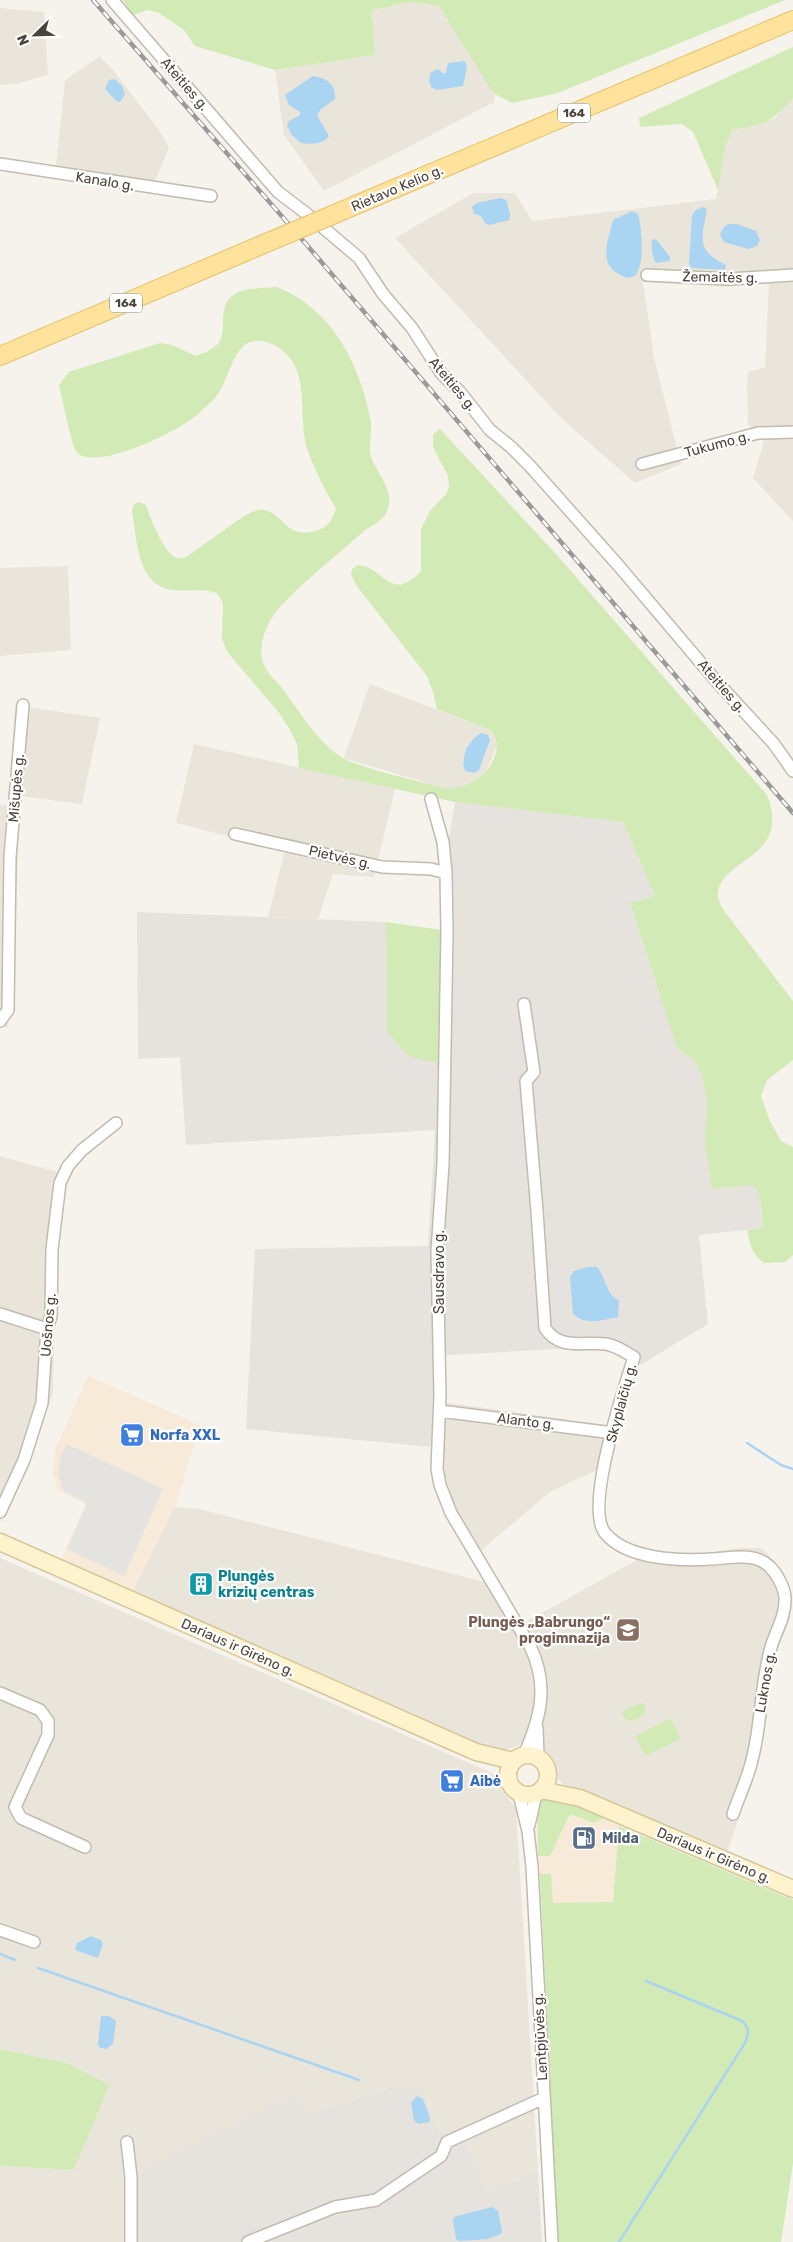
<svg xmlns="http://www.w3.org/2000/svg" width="793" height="2242" font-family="Rubik,sans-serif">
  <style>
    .residential { fill: #eae5da }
    .commercial { fill: #f7ead8 }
    .industrial { fill: #e6e2dd }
    .green { fill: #d2eab5 }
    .parking { fill: #e5e3e0 }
    .water { fill: #a9d4f2 }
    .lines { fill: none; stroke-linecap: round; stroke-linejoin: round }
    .stream { stroke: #a9d4f2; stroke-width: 2.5 }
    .street-casing { stroke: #c2bbae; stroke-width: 14 }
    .secondary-casing { stroke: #d6c79b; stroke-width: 19 }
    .primary-casing { stroke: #e6c16a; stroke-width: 20 }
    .street { stroke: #fff; stroke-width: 11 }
    .secondary { stroke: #fff3cd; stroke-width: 16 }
    .primary { stroke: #ffe39c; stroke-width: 18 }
    .rail-casing { stroke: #9a9a9a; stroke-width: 4.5 }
    .rail { stroke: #fff; stroke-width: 2.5; stroke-dasharray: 8; stroke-linecap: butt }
    .primary-bridge-casing { stroke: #e6c16a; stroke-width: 20; stroke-linecap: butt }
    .primary-bridge { stroke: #ffe39c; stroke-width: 18 }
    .labels { text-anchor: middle; stroke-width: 4.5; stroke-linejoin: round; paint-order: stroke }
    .shield { fill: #fff; stroke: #817c74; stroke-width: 1 }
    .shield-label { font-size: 12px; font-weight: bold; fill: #4b4439 }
    .street-label { font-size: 14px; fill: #4b4439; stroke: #fff }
    .shop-label { font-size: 14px; font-weight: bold; fill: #366cbe; stroke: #fff; text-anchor: start }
    .culture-label { font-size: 14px; font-weight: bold; fill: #0d838f; stroke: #fff; text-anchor: start }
    .education-label { font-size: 14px; font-weight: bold; fill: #785e54; stroke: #fff; text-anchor: end }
    .service-label { font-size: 14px; font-weight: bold; fill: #4e5e75; stroke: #fff; text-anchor: start }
  </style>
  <rect width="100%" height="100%" fill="#f6f3ec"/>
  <path class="residential" d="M410 2 439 6 495 94 494 102 324 191 284 135 275 70 375 55 372 10Z
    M0 8 44 12 48 75 16 84 0 85Z
    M100 56 113 70 159 130 169 147 154 184 56 165 65 80Z
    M793 98V521L753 478 764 441 748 425 747 384 748 372 765 367 769 284 726 287 643 282 654 358 681 464 635 483 560 417 395 238 473 193H515L532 221 716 199 725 147 732 129 756 126 775 118Z
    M68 566 71 650 0 656V568Z
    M370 684 492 731 497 745 487 770 472 784 462 788 447 789 344 758Z
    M15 705 100 718 82 804 20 796 14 977 8 1027H0V805H9Z
    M194 744 395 789 374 877 333 874 318 919 268 917 285 851 176 823Z
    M0 1156 68 1175 56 1245 53 1394 0 1523Z
    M435 1401 620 1427 610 1464 550 1492 479 1552 433 1476 431 1447Z
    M175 1507 199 1509 485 1582 513 1629 653 1551 688 1556 738 1548H760L767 1553 780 1569 789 1590 790 1618 776 1653 761 1750 727 1853 563 1784 556 1777 543 1753 533 1748 518 1746 505 1750 469 1741 131 1595Z
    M0 1558 494 1774 502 1791 516 1808 538 2171 488 2192 460 2130 440 2134 389 2087 305 2114 295 2096 135 2242H0V2166L74 2170 67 2063 0 2049Z"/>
  <path class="commercial" d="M88 1376 200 1425 175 1507 131 1595 60 1562 86 1504 57 1490 53 1474 55 1451Z
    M570 1814 594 1823 604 1818 619 1826 613 1902 552 1903 551 1875 540 1874 538 1856H550Z"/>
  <path class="industrial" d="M455 802 623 822 655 896 630 904 677 1048 694 1060 702 1075 707 1099 705 1144 712 1189 752 1185 756 1189 760 1197 763 1228 699 1235 708 1324 640 1365 609 1349 593 1347 433 1356 435 1397 431 1447 246 1429 255 1249 428 1246 435 1130 186 1145 180 1057 138 1059 137 912 386 922 387 1031 438 1062 442 879Z
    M390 2087 422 2092 440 2134 460 2130 488 2192 538 2171 542 2242H135L134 2175 295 2095 305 2114Z"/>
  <path class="green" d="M123 0H785L558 93 512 103 495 94 490 88 439 6 410 2 372 10 375 55 275 70 195 46 184 30 159 13 148 10 133 15Z
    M793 47V98C770 124 766 124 732 130L725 147 718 190 693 132 682 124 640 127 639 118Z
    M277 287C333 309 361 366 371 423 372 434 368 446 371 457 378 476 398 493 385 515 381 522 370 526 364 531 336 556 305 580 280 607 268 620 257 644 263 662 265 671 275 680 281 687 298 709 322 750 349 761 380 773 415 780 447 789 471 787 494 773 497 746 497 742 494 736 492 731L437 709 433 692 427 676 356 585 351 574 352 569 358 565C385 567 388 603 421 572V529L430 511 446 494 449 487 448 476 433 447V434L440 429 555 553 767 795C793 861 715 858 718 897 719 901 721 905 722 908L793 1001V1060L767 1080 761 1096 770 1121 781 1141 793 1147V1255L785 1262 764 1263C752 1255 750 1244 747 1230L763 1228C762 1214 763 1194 752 1185L712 1189 705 1144 707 1099 702 1075 694 1060 677 1048 630 903 655 896 623 822 455 802 299 768 297 744 290 730 280 714 228 653 222 639 223 603 217 593C199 587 185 593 167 589 136 580 137 537 132 511L133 506 138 502 145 504C151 517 163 555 178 558 182 559 186 557 189 555L244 516C250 513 257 509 263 510 286 514 284 539 315 531 328 528 332 520 336 509 325 490 314 469 307 448 297 413 313 365 274 345 266 341 256 339 248 343 231 351 228 386 213 400 204 409 192 420 181 426 164 437 91 472 76 451 71 443 62 397 59 385L69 372 160 343 172 345 196 356C204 353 211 350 217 345 232 330 210 299 245 290 255 288 267 288 277 287Z
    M386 922 441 930 438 1063 408 1056 387 1031Z
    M641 1703 645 1705V1714L637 1719 626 1721 622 1713 624 1711Z
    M671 1718 681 1739 645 1756 635 1736Z
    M547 1795 560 1796 604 1818 594 1823 570 1814 550 1856H538L537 1804 539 1800Z
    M619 1826 793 1900V2163L781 2242H558L540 1874H551L553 1903 613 1902Z
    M0 2049 67 2063 109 2085 74 2170 0 2166Z"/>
  <path class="parking" d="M67 1444 163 1489 124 1576 67 1549 87 1503 63 1491 58 1474 60 1456Z"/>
  <path class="water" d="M465 61 467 67 463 86 437 90 431 87 429 81 431 72 438 69 444 74 446 72 448 63Z
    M313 76C327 78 336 84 335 99L320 110 317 115 329 136C323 145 311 144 301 143L291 134 287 125 289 121 300 115V112L289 105 285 95Z
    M115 79 122 86 125 94 120 102 116 101 105 89 109 80Z
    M501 198 506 200 510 214 509 220 490 225 485 223 481 216 474 214 472 207 477 203Z
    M703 207 707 209C702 238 695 250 726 265L725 270 691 268 689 264 692 215 696 210Z
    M632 211 638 214C642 228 645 265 635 276L628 278C595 268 608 242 613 220Z
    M728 224H737L756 231 760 240 757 246 748 249 724 242 720 235 723 228Z
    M656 239 670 257V261L656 263C652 257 651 246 652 240Z
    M481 733 488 735 490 740 479 770 474 773 465 771C460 757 468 741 481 733Z
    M588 1267H597C606 1277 606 1296 619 1300L618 1317C602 1320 587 1326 573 1314L570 1277 574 1271Z
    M91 1936 101 1940 103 1944 98 1958 75 1950 77 1943Z
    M101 2016H109L116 2021 113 2044 106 2049 100 2048 98 2044Z
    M417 2096 423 2099 430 2118 429 2122 418 2124 414 2120 411 2103Z
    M492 2207 498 2211 502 2231 501 2234 488 2239 459 2241 456 2239 453 2221 454 2217Z"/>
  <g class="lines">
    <path class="stream" d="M747 1443 781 1465 793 1469
      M0 1954 15 1960
      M38 1968 359 2080
      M619 2242 745 2043C749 2033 750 2029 742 2021L646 1981"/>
    <defs>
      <path id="street" d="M112 0 278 192 307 214 359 258 383 294 412 328 441 373 460 392 490 430 511 447 530 466 618 565 717 682 774 744 793 771
        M0 164 211 196
        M647 275 730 279 793 275
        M642 464 758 433 793 432
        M431 799 443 842 446 873 447 932 443 1164 437 1251 440 1395 437 1469 440 1485 451 1513 530 1646C549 1685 541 1717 524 1755
        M235 834 382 867 431 869 446 873
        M524 1004 534 1072 526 1081 537 1211 545 1328C560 1351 583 1341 606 1344 617 1346 625 1352 634 1357 624 1389 584 1507 605 1533 627 1560 681 1561 712 1559 730 1558 756 1552 770 1567 777 1574 784 1587 785 1597 786 1615 777 1629 772 1644 760 1682 762 1723 752 1760 748 1778 739 1796 733 1814
        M0 1021 8 1010 10 857 23 705
        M0 1314 47 1329
        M440 1411 613 1433
        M0 1512 24 1460 42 1403 47 1329 51 1316 52 1249 60 1183 68 1166 82 1150 116 1123
        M0 1693 40 1710 48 1721V1735L15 1807 21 1818 85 1847
        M537 1727 538 1757
        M519 1794 528 1831 532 1867 552 2242
        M529 1825 536 1794
        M0 1930 34 1942
        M127 2142 131 2177V2242
        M248 2242 335 2207 376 2200 441 2156 447 2142 544 2098"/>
      <path id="secondary" d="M0 1542 476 1752 513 1761
        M508 1775a20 20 0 1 1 40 0a20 20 0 1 1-40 0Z
        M541 1790 580 1798 793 1889"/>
      <path id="primary" d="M356 205 793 20
        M0 356 252 249"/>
    </defs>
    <use href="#street" class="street-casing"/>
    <use href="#secondary" class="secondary-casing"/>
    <use href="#primary" class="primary-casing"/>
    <use href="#street" class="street"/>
    <use href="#secondary" class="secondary"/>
    <use href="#primary" class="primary"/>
    <defs>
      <path id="rail" d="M93 0 300 237 793 813"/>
    </defs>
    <use href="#rail" class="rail-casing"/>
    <use href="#rail" class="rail"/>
    <defs>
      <path id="primary-bridge" d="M252 249 356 205"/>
    </defs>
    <use href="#primary-bridge" class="primary-bridge-casing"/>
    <use href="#primary-bridge" class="primary-bridge"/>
  </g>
  <defs>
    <symbol id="supermarket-square" viewBox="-11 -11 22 22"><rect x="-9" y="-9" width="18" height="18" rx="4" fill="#3f7fe0" stroke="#fff"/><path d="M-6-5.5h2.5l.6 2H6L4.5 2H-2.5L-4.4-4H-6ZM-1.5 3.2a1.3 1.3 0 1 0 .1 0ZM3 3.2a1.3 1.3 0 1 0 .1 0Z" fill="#fff"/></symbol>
    <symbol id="building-square" viewBox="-11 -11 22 22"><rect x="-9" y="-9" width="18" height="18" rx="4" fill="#0f9aa8" stroke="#fff"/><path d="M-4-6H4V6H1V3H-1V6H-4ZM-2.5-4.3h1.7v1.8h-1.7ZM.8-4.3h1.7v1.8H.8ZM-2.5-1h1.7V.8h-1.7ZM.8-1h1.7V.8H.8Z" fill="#fff"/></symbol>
    <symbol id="school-square" viewBox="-11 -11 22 22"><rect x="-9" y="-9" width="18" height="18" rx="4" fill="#8d6e63" stroke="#fff"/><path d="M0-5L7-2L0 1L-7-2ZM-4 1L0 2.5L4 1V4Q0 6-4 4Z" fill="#fff"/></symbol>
    <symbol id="fuel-square" viewBox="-11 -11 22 22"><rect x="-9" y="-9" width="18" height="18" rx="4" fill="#5c6f8a" stroke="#fff"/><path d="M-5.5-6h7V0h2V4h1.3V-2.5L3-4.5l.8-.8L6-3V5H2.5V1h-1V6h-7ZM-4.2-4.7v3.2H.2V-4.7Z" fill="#fff"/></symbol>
  </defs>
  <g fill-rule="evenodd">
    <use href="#supermarket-square" x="118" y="1421" width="28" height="28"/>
    <use href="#building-square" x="187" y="1570" width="28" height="28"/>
    <use href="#school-square" x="614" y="1616" width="28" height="28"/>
    <use href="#supermarket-square" x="438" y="1767" width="28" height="28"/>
    <use href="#fuel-square" x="570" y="1824" width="28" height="28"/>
  </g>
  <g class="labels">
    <g class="shield">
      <rect x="558" y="103.5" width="32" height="19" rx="4"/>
      <rect x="110" y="293.5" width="32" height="19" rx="4"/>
    </g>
    <g class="shield-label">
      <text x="574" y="117">164</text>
      <text x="126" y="307">164</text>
    </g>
    <g class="street-label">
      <text transform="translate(185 84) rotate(49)" y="5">Ateities g.</text>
      <text transform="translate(105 181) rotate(9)" y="5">Kanalo g.</text>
      <text transform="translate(397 188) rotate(-23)" y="5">Rietavo Kelio g.</text>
      <text transform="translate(720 277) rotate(1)" y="5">Žemaitės g.</text>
      <text transform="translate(453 384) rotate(50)" y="5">Ateities g.</text>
      <text transform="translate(717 444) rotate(-15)" y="5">Tukumo g.</text>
      <text transform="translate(722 686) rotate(49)" y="5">Ateities g.</text>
      <text transform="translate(16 788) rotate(-85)" y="5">Mišupės g.</text>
      <text transform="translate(340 857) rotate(13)" y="5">Pietvės g.</text>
      <text transform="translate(439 1272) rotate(-90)" y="5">Sausdravo g.</text>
      <text transform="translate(48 1325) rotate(-85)" y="5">Uošnos g.</text>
      <text transform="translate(621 1403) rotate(-75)" y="5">Skyplaičių g.</text>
      <text transform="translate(526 1421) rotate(7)" y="5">Alanto g.</text>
      <text transform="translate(238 1647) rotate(24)" y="5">Dariaus ir Girėno g.</text>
      <text transform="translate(765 1682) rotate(-80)" y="5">Luknos g.</text>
      <text transform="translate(714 1855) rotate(23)" y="5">Dariaus ir Girėno g.</text>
      <text transform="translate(540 2037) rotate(-93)" y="5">Lentpjūvės g.</text>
    </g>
    <g class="shop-label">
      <text x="150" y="1440">Norfa XXL</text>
      <text x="470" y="1786">Aibė</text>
    </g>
    <g class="culture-label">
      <text x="218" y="1581">Plungės<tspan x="218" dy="16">krizių centras</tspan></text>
    </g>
    <g class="education-label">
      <text x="610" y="1627">Plungės „Babrungo“<tspan x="610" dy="16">progimnazija</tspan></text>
    </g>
    <g class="service-label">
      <text x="602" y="1843">Milda</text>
    </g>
  </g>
  <g transform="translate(35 35) rotate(247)" stroke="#ffffff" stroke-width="4" paint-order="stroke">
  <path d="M0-4L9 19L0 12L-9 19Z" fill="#4b4439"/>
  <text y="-8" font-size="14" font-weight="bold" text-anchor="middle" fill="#4b4439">N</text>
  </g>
</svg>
